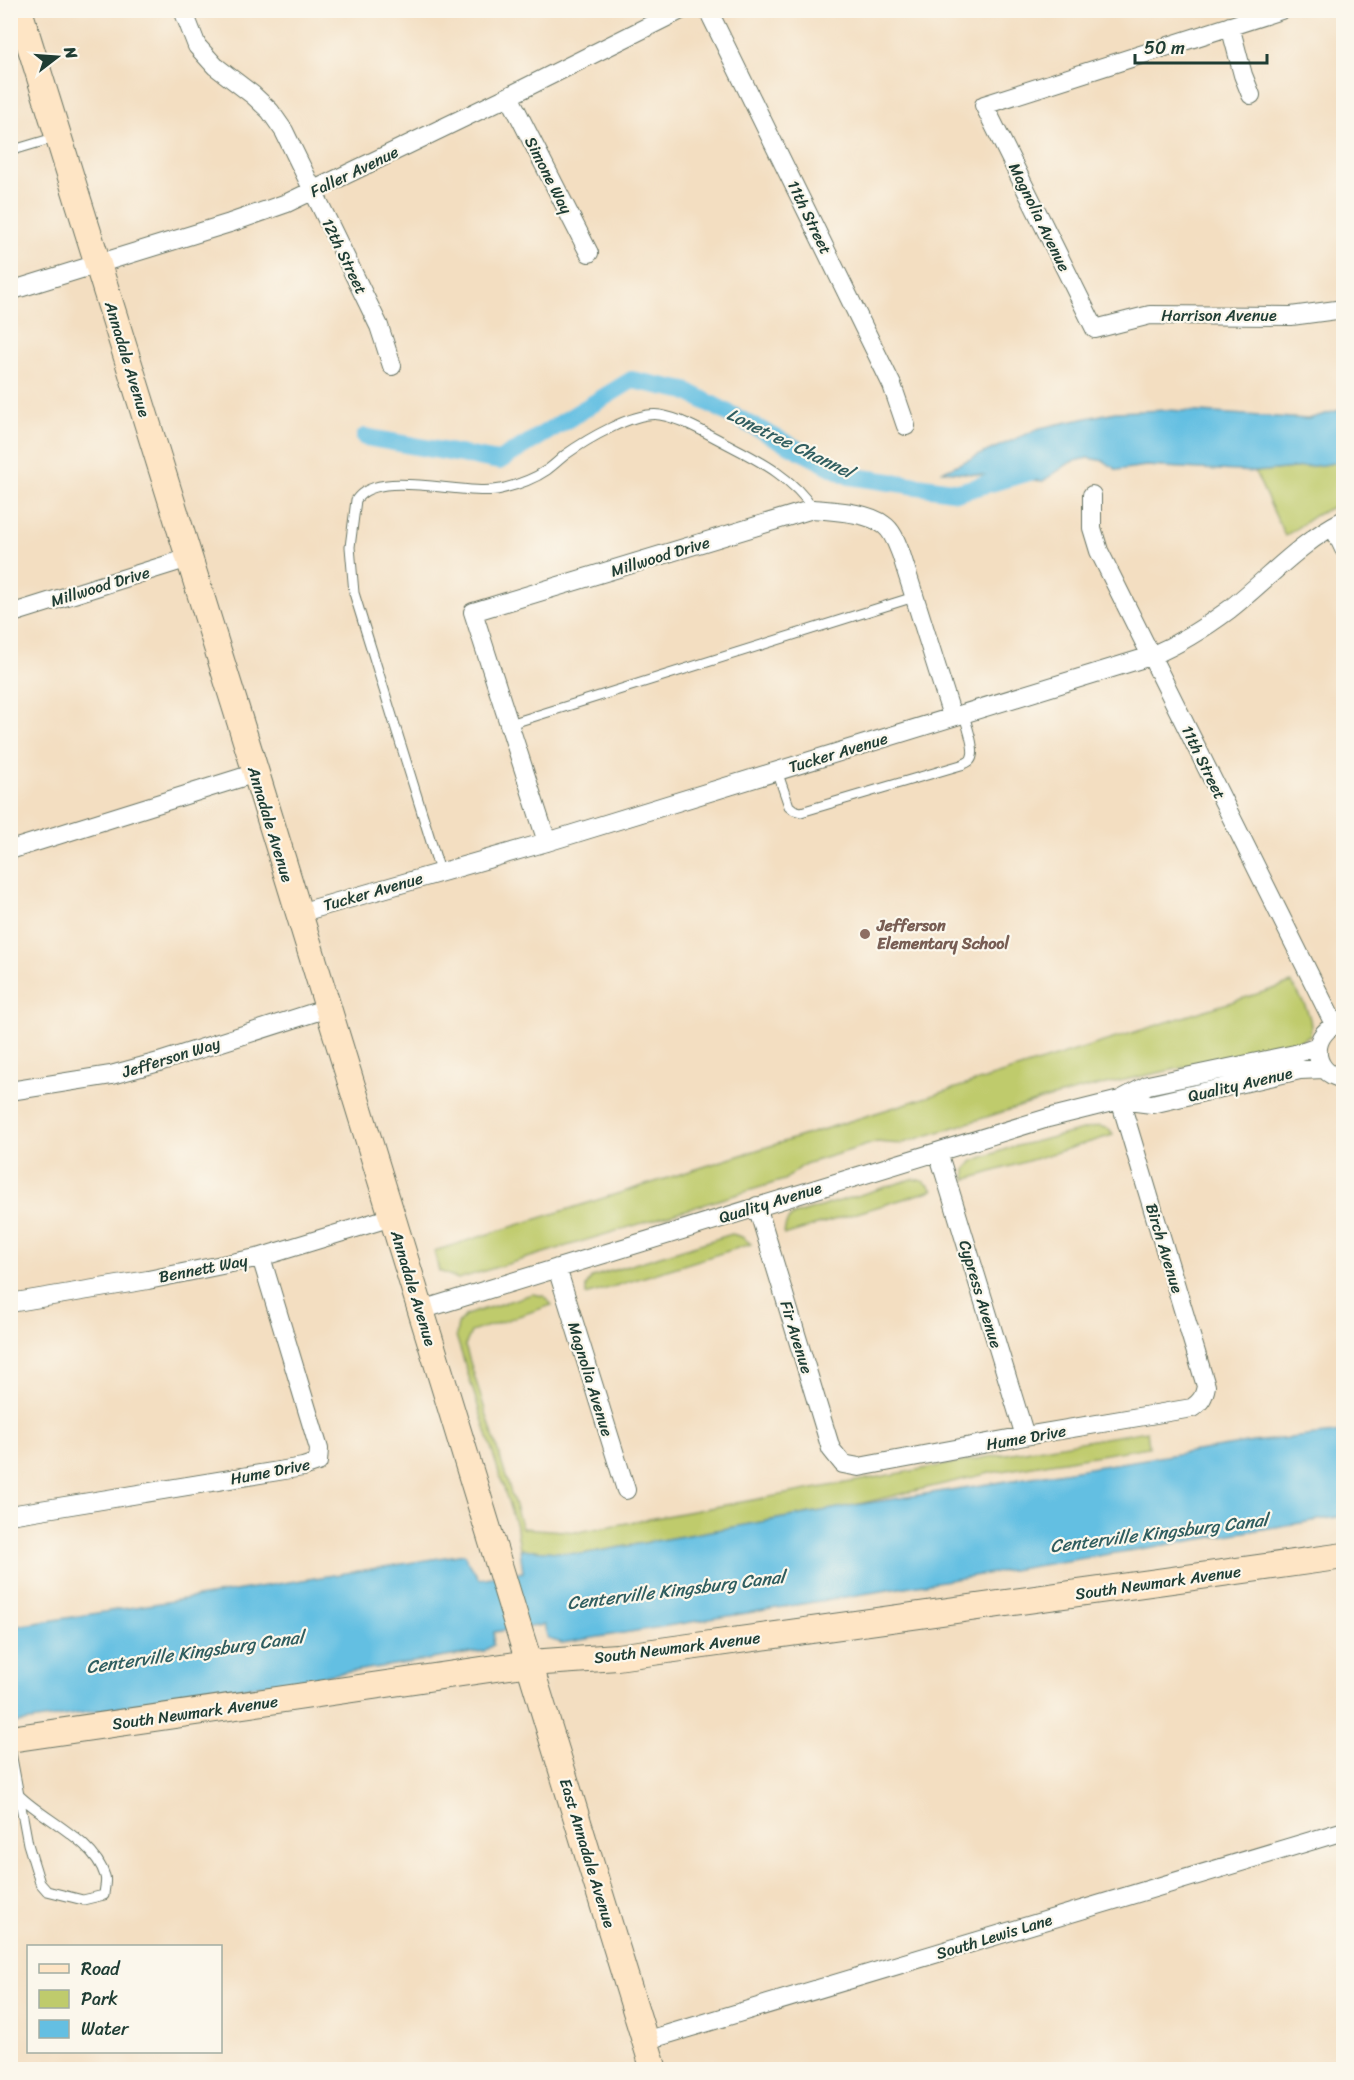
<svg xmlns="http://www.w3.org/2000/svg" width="1354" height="2080" font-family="Sriracha,sans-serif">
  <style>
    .green { fill: #bfcb6c; stroke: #6f8450; stroke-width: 1.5 }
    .water { fill: #64bfe2; stroke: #427e8b; stroke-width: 1.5 }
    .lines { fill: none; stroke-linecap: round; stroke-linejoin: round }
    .canal { stroke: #64bfe2; stroke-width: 18 }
    .lane-casing { stroke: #697565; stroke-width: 11 }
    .street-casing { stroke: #697565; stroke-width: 20 }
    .secondary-casing { stroke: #697565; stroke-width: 28 }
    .lane { stroke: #fff; stroke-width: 9 }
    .street { stroke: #fff; stroke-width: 18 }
    .secondary { stroke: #fee5c5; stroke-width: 26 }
    .education-dot { fill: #8d6e63; stroke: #fbf7ec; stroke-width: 2 }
    .labels { text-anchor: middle; stroke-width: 4.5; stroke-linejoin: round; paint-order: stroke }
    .street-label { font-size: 16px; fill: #1f3d34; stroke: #fbf7ec }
    .education-label { font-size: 16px; font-weight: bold; fill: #785e54; stroke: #fbf7ec; text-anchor: start }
    .water-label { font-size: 18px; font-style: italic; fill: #305e60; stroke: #fbf7ec }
  </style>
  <rect width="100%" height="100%" fill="#fbf7ec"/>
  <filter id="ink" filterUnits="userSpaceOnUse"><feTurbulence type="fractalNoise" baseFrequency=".0167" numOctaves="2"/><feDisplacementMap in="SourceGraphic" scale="12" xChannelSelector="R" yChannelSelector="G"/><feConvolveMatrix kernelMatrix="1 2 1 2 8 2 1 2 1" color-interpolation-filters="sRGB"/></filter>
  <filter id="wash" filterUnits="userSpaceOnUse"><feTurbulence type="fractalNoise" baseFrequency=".008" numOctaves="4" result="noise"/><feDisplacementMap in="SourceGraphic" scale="24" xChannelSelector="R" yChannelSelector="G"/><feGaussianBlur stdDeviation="1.35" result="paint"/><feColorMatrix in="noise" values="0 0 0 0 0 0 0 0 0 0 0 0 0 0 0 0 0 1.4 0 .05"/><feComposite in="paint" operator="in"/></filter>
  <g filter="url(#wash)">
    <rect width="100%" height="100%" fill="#f3dec1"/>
    <path class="green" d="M1343 461V502L1316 515 1285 536 1255 472 1323 465Z
      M1292 983C1301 999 1315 1017 1310 1035L1294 1044 1087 1088 1038 1101 900 1144 877 1142 805 1164 784 1180 458 1279 439 1271 434 1251Z
      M1099 1126 1109 1129 1113 1135 965 1180 966 1169 973 1161 1009 1148Z
      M912 1179C922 1180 927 1182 933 1190L784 1235C785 1226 786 1220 794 1215Z
      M732 1234 742 1237 751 1244 586 1295V1286L592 1277Z
      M532 1294 544 1296 552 1305 471 1332 465 1346 522 1528 578 1532 988 1457 1147 1431 1149 1447 990 1473 850 1506 582 1554 520 1549 517 1530 456 1336 458 1324 466 1315Z"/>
    <path class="water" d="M1343 409V461L1323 465 1255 472 1146 466 1117 470 1104 461 1088 458 1071 462 1043 481 943 471 1040 428 1115 412 1168 410 1308 419Z
      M1343 1432V1516L562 1643 548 1639 544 1625 494 1632 493 1645 484 1651 11 1724V1627L464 1554 479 1579 523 1572 520 1549 583 1554 850 1506 1253 1442Z"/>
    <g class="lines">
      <path class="canal" d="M365 437 499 461 632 380 686 391 849 476 959 492 1033 471"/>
    </g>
  </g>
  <g filter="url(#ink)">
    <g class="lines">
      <defs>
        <path id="lane" d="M10 151 57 137
          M510 724 914 597
          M777 771 789 806 794 810 801 812 961 765C966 763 971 762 972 756 975 748 966 722 963 712
          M440 871 354 593 350 547 356 500C377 467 464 497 501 489 517 485 534 479 547 470 554 465 559 460 565 455 586 440 634 411 660 415 684 419 709 435 731 446 762 462 794 479 813 509
          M10 1747 28 1844 40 1883 47 1891 83 1900 104 1895C104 1889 107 1882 105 1876 95 1841 46 1821 20 1796"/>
        <path id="street" d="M183 10 197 46 215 66 253 95 270 111 284 131 379 326 392 366
          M708 10 892 385 906 426
          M1281 10 984 105 1095 329 1150 315 1291 316 1344 309
          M1230 26 1243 75 1251 95
          M509 96 589 253
          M10 291 230 223 287 203 509 96 681 10
          M1092 495V528L1099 551 1334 1024
          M1333 526 1344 549
          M10 614 189 558
          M547 842 473 612 813 509C833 511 868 512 884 525 893 531 897 544 901 554L952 716
          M10 850 256 773
          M299 913 547 842 1151 656C1179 644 1206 627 1230 609 1268 579 1300 542 1344 520
          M1344 1022C1309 1029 1309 1074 1344 1079
          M10 1091 111 1075 159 1062 328 1008
          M1120 1100 1152 1104 1300 1070 1324 1069
          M938 1152 1025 1436
          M757 1206 831 1449 843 1464 859 1467 1025 1436 1192 1408C1201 1402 1204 1397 1206 1386L1120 1100
          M557 1268 626 1490
          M10 1303 148 1280 261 1257 392 1217
          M421 1310 1048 1118 1120 1100 1148 1085 1295 1054 1318 1046
          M10 1515 303 1467 318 1462 319 1449 261 1257
          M645 2041 1344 1831"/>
        <path id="secondary" d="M19 10 256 773 654 2070
          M10 1739 530 1663 617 1657 1344 1556"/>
      </defs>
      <use href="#lane" class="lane-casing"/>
      <use href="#street" class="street-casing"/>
      <use href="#secondary" class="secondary-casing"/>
      <use href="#lane" class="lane"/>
      <use href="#street" class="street"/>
      <use href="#secondary" class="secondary"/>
    </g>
  </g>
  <circle class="education-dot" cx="865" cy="934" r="6"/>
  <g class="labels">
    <g class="street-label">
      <text transform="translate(354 171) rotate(-26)" y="6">Faller Avenue</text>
      <text transform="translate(549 175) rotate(63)" y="6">Simone Way</text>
      <text transform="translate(810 217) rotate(64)" y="6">11th Street</text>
      <text transform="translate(1040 217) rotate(64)" y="6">Magnolia Avenue</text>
      <text transform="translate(345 256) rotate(64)" y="6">12th Street</text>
      <text x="1219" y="321">Harrison Avenue</text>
      <text transform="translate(128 359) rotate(73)" y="6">Annadale Avenue</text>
      <text transform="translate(660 556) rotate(-17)" y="6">Millwood Drive</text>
      <text transform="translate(100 586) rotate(-17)" y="6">Millwood Drive</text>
      <text transform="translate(838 752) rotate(-17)" y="6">Tucker Avenue</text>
      <text transform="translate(1204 762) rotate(64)" y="6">11th Street</text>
      <text transform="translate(271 824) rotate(73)" y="6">Annadale Avenue</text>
      <text transform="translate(373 891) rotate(-16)" y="6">Tucker Avenue</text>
      <text transform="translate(171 1057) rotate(-17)" y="6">Jefferson Way</text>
      <text transform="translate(1240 1084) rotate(-13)" y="6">Quality Avenue</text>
      <text transform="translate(770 1202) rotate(-17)" y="6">Quality Avenue</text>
      <text transform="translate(1165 1248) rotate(73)" y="6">Birch Avenue</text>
      <text transform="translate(203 1268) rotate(-11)" y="6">Bennett Way</text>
      <text transform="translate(414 1288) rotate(73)" y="6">Annadale Avenue</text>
      <text transform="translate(981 1294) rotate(73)" y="6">Cypress Avenue</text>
      <text transform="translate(797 1337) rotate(73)" y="6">Fir Avenue</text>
      <text transform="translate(591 1379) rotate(73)" y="6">Magnolia Avenue</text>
      <text transform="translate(1026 1437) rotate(-10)" y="6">Hume Drive</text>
      <text transform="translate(270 1471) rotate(-11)" y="6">Hume Drive</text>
      <text transform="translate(1158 1582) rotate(-8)" y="6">South Newmark Avenue</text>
      <text transform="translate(677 1647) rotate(-7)" y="6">South Newmark Avenue</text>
      <text transform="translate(195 1712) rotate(-8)" y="6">South Newmark Avenue</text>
      <text transform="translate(588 1853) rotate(73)" y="6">East Annadale Avenue</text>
      <text transform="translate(994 1936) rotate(-17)" y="6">South Lewis Lane</text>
    </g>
    <g class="education-label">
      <text x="877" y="931">Jefferson<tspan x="877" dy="18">Elementary School</tspan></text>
    </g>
    <g class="water-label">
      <text transform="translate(790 443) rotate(26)" y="6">Lonetree Channel</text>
      <text transform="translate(1159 1533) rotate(-7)" y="6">Centerville Kingsburg Canal</text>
      <text transform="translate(676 1590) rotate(-7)" y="6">Centerville Kingsburg Canal</text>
      <text transform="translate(195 1652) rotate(-8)" y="6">Centerville Kingsburg Canal</text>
    </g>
  </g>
  <rect width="1354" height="2080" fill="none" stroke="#fbf7ec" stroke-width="36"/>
  <rect x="27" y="1945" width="195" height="108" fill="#fbf7ec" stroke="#a3ada2" stroke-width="1.5"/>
  <rect x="39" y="1964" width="30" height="9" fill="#fee5c5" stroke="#a3ada2" stroke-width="1.5"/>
  <text x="81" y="1975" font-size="18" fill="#1f3d34">Road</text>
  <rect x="39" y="1990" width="30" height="18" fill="#bfcb6c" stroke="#a3ada2" stroke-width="1.5"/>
  <text x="81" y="2005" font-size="18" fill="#1f3d34">Park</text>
  <rect x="39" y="2020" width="30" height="18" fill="#64bfe2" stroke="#a3ada2" stroke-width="1.5"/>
  <text x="81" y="2035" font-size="18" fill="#1f3d34">Water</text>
  <g transform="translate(57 57) rotate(73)" stroke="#fbf7ec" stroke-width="4.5" paint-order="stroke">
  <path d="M0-4.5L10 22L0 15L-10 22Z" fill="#1f3d34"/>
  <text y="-9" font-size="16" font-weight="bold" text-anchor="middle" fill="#1f3d34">N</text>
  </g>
  <path d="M1135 54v9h132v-9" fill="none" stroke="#1f3d34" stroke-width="3"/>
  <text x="1144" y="54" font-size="18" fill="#1f3d34" stroke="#fbf7ec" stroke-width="4.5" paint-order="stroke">50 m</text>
</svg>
